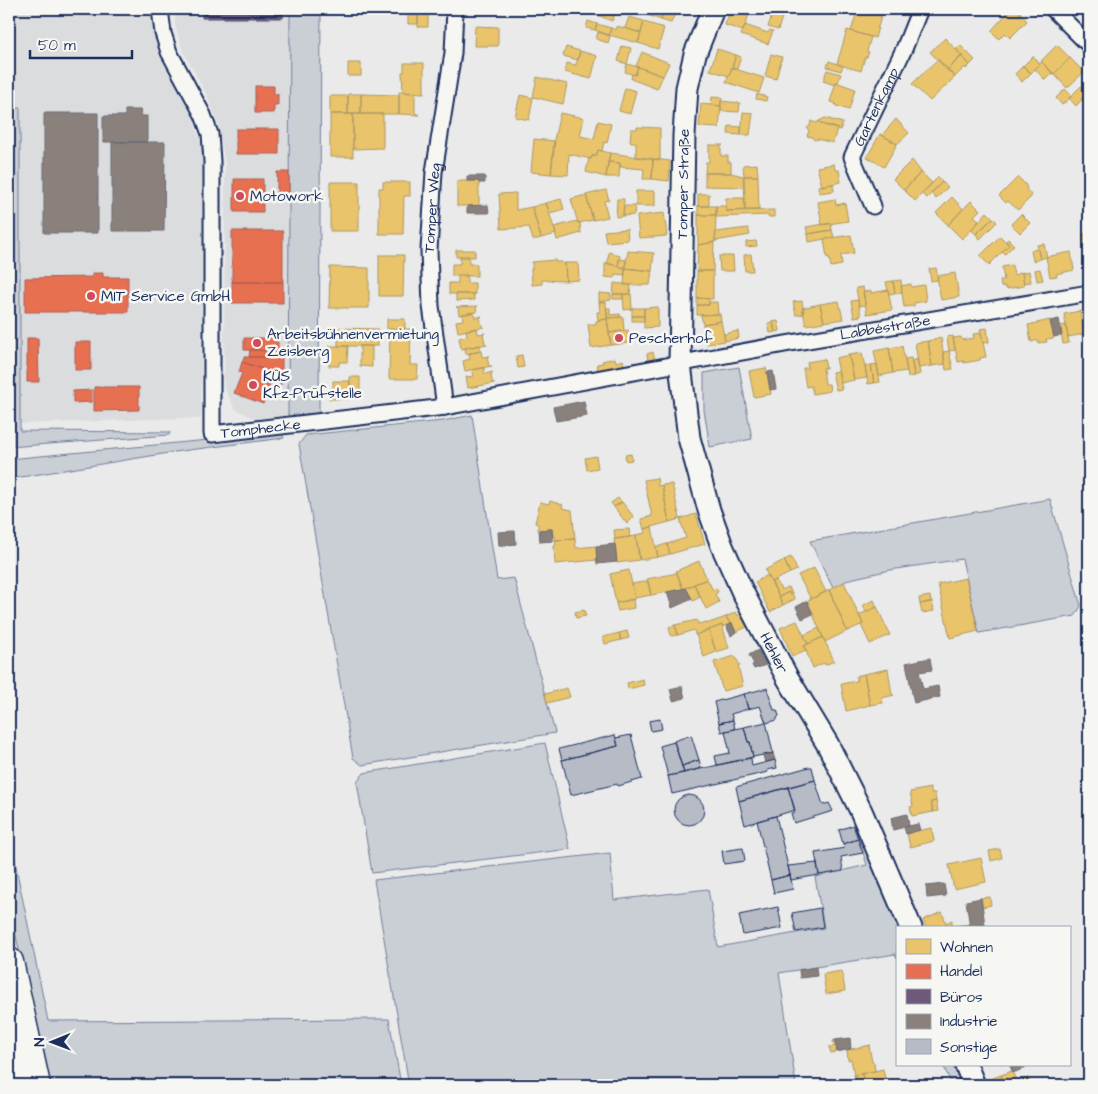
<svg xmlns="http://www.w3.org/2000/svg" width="1098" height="1094" font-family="'Architects Daughter',sans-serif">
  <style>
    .built { fill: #dadcde }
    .green { fill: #caced5; stroke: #727e9a }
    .homes { fill: #e9c46a; stroke: #ab9766 }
    .shops { fill: #e76f51; stroke: #aa5c55 }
    .offices { fill: #6d597a; stroke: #544c72 }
    .industry { fill: #8a817c; stroke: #696873 }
    .building { fill: #b6bbc6; stroke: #1b2f5e }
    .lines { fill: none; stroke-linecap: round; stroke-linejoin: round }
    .street-casing { stroke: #1b2f5e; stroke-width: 19 }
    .secondary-casing { stroke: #1b2f5e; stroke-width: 25 }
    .highway-casing { stroke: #1b2f5e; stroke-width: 31 }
    .street { stroke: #f6f6f2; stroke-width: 15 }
    .secondary { stroke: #f6f6f2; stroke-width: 21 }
    .highway { stroke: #f6f6f2; stroke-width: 28 }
    .poi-dot { fill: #d1495b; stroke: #f6f6f2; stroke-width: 2 }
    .labels { text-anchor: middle; stroke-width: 5; stroke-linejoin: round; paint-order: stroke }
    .street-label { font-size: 15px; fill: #1b2f5e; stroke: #f6f6f2 }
    .poi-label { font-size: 15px; fill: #1b2f5e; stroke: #f6f6f2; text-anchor: start }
  </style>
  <rect width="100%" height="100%" fill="#e9eae9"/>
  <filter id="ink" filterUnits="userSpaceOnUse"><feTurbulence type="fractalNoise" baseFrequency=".02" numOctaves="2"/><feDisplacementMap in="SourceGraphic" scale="10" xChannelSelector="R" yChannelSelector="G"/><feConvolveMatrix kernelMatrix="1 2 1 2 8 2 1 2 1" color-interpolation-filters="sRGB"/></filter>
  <g filter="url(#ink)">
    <path class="built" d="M9 9H152L153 30 161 58 192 115 202 147 201 419 180 418 20 424V109L9 108Z
      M175 9H290L288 416 256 419 235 409 224 387 225 164 218 123 208 97 183 51 175 25Z"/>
    <path class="green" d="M290 9H321L319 413 288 416Z
      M9 108H20V431L170 432 169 435 9 447Z
      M739 367 752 439 710 447 704 410V373Z
      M472 415 497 580 514 578 555 733 362 765 353 758 299 444 306 435 443 421Z
      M281 433 284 438 181 451 9 479V459Z
      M1050 499 1081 606 1075 616 979 633 962 559 890 570 850 579 833 588 810 541Z
      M545 743 570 849 372 873 357 782 364 773Z
      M9 821 17 872 48 1021 389 1019 401 1085H50L9 906Z
      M854 824 858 827 905 928H897V958L895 954 779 973 796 1085H409L374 880 610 853 614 900 708 889 718 947 824 928 815 877 867 865Z
      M943 1065H961L969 1085H952Z"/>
    <path class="homes" d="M408 9H418V24H408Z
      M586 9H611L616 11 612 21 585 10Z
      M647 9 664 10 661 20 645 14Z
      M731 9H741L750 12 743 31 725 25Z
      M774 9 784 11 778 30 768 27Z
      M858 9H883L875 38 851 31Z
      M1011 9H1021L1020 13 1027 21 1010 38 1005 33 999 39 991 31Z
      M664 10 675 13 671 23 661 20Z
      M418 12H428V27H418Z
      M629 17 644 21 641 33 625 28Z
      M588 21 597 24 595 30 586 28Z
      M644 22 664 28 658 49 638 43Z
      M597 24 611 28 609 35 595 30Z
      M745 25 768 33 770 30 773 31 768 44 741 35Z
      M475 26 498 27V46H474Z
      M617 26 641 33 638 43 609 35 611 28 616 30Z
      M847 30 871 37 867 51 869 52 867 57H865L861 71 837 64Z
      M598 32 610 36 608 43 596 39Z
      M945 38 962 56 947 70 930 52Z
      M960 45 975 60 970 65 956 49Z
      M1057 45 1070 58 1054 74 1041 61Z
      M622 46 631 48 627 64 618 61Z
      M566 47 580 51 578 60 563 56Z
      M717 49 736 55 729 76 710 70Z
      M580 51 597 56 591 79 565 72 567 63 576 65Z
      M642 52 669 63 663 76 636 66Z
      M771 54 782 57 776 79 765 76Z
      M736 55 741 57 737 69 732 68Z
      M961 56 970 65 966 69 965 67 955 77 947 70Z
      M1033 56 1040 64 1031 73 1023 66Z
      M1070 58 1084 72 1067 88 1054 74Z
      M938 59 955 77 930 101 912 84Z
      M829 61 843 66 841 71 827 67Z
      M1042 62 1052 73 1045 80 1035 69Z
      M348 63H361V76H348Z
      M404 63H424V93L403 92 402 72H404Z
      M627 64 638 67 635 75 625 72Z
      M1023 66 1031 73 1022 82 1015 74Z
      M638 67 663 76 657 89 631 79 632 74 635 75Z
      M732 68 764 78 759 93 726 82Z
      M827 70 841 74 838 82H836L835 85 823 81Z
      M537 77 567 84 563 104 533 97Z
      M836 82 855 89 849 110 836 106 835 103 830 102Z
      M1081 86 1088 93 1076 106 1069 98Z
      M625 88 636 91 630 114 619 111Z
      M1065 89 1072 96 1062 105 1056 98Z
      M1089 91V106L1081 99Z
      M399 92 415 93V113L419 115 399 114Z
      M348 94H361V114H348Z
      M361 94 399 95V114H361Z
      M757 94 767 97 766 101 756 99Z
      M520 95 533 98 529 120 515 117Z
      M330 96H348V114H330Z
      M712 97 722 98 720 106 711 105Z
      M721 101 740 103 739 112 721 111Z
      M701 104 721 106 719 128 699 127Z
      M743 112 753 113 750 135H741Z
      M560 113 584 118 580 136 594 139 598 121 611 124 607 143 604 142 602 151 598 150 596 156H592L591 159 569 154 568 175 551 174 554 140Z
      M330 114H353V157H330Z
      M353 114H383V148L353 149Z
      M825 118 843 123 840 130 821 124 819 121Z
      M896 119 909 133 897 144 882 135Z
      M811 121 816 123 819 121 821 124 837 128 833 143 817 139 814 140 812 137 807 136 809 131 807 128 810 126Z
      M729 126 741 127V135L728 134Z
      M637 127 660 128V160L636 157V142H630L631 129H637Z
      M880 134 897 144 884 167 867 157Z
      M534 139 555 141 551 174 531 172Z
      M709 145H723L721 146V156H728V162H731V173H705L706 162H709Z
      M598 150 610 153 606 177 586 172 589 158 591 159 592 156H596Z
      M610 153 653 159 652 179H643L644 169 620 167V163L608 162Z
      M653 159 670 161 669 181 652 179Z
      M912 160 921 172 904 190 893 179Z
      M608 162 620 163 619 177H606Z
      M757 164 758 176H744L743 165Z
      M834 164 835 170H839L841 182 822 186 817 167Z
      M921 172 932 183 915 201 904 190Z
      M705 173H731L743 176 744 187 705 186Z
      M744 176H758L759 210H745Z
      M938 177 942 182 927 198 922 194Z
      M1018 177 1025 184 1027 188 1026 189 1032 196 1018 210 1008 201 1006 203 999 196Z
      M457 181H479V206H457Z
      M330 182H359V231H330Z
      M383 182H410V196H404L403 234H379V188H383Z
      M942 182 948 187 936 199 931 193Z
      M833 184 834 191 819 193 818 186Z
      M606 190 609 200 604 201 608 217 593 220 586 195Z
      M636 191H655V206H636Z
      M516 193V210L532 207 541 238 533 240 529 227 501 229 499 194Z
      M698 194H709V206H698Z
      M586 195 593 220 578 223 571 199Z
      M952 197 963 209 948 225 936 213Z
      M726 198H744L745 210 726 211Z
      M561 199 564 209 550 213 546 203Z
      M617 199H624L623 216 616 217Z
      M835 199 836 205 845 203 848 221 822 225 818 202Z
      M971 201 980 210 974 216 980 221 962 239 948 225Z
      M546 203 556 234 541 238 532 207Z
      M624 206H635L634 215 623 216Z
      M698 206H716V215H698Z
      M716 206H726V211L774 210V217H768V215L716 217Z
      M987 212 993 218 976 234 971 230Z
      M664 213 667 236 639 238 637 216Z
      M1021 214 1030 223 1020 233 1011 224Z
      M698 215H716L715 242 698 245Z
      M993 218 997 222 980 239 976 234Z
      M577 221 578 223H580L581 233 557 240 554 227Z
      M831 223 832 230 808 234 806 227Z
      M748 228 750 235 715 241 716 232Z
      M627 229 628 240 606 242 604 231Z
      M832 230 834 237 809 242 808 234Z
      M1089 233V255H1087L1083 234Z
      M851 235 854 253 841 255 842 265 831 267 829 257 827 258 824 239Z
      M1000 236 1009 245 989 265 980 256Z
      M1008 239 1014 245 1005 254 1002 252 1009 245 1006 241Z
      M756 241 757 246 746 247V242Z
      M714 242 713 271H697L698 245Z
      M1044 244 1047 257 1040 259 1037 245Z
      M1038 249 1040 259 1033 261 1031 250Z
      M456 250H475V257H456Z
      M628 251 654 253 652 271 625 268Z
      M609 252 620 256 618 266 607 263Z
      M1071 252 1074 270 1056 274 1057 276 1050 277 1046 257Z
      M751 254 753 271H745L744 255Z
      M379 255H404L403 296H379Z
      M460 256H469V264H477V276H452V264H460Z
      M719 256H733L734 271H720Z
      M619 259 626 260 625 268 618 266Z
      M555 260V262H562L563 264 565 263 566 281 542 280V284L532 285 531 269H532V262Z
      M565 263H578L579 280 566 281Z
      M605 263 625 268V275L615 274V278L605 277Z
      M1012 265 1014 275 1022 272 1024 286 1006 289 1005 286 1001 287 1000 280H1004L1002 267Z
      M330 267 369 268V308H329Z
      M625 268 652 271 650 285H624Z
      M936 268 938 280 931 281 929 269Z
      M1040 269 1043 280 1037 281 1035 270Z
      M697 271H713V299L697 298Z
      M1029 271 1031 282 1024 283 1022 273Z
      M955 273 959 297 941 300 937 276Z
      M458 275H467V283H475V294H449V283H458Z
      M901 280 902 292 895 293 893 281Z
      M893 281 895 293 889 294 886 282Z
      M614 283 631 285 630 294H613Z
      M911 284V287L924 285 926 301 914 303V306L904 307 901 286Z
      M863 287 865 305 859 306 856 288Z
      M888 290 892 310 867 314 863 292 871 291V293Z
      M599 293 611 294V300L599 302Z
      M456 294H474V300L456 301Z
      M613 294H623V299H613Z
      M623 294H631L632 309 624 310Z
      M697 298 709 299V305H697Z
      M858 300 861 316 854 317 851 301Z
      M802 301 804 314 796 315 793 302Z
      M839 301 843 319 824 322 820 304Z
      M599 302H606L607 319 598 320 597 312H600Z
      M709 302H717L718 314 697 315V305H709Z
      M820 304 824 322 806 325 802 308Z
      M478 306 476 307 477 312 459 315 458 307H456Z
      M658 307V327L644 328V308Z
      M606 308H610V315L620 314 621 317 608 318Z
      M632 308H644V316H632Z
      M1080 311 1084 334 1068 337 1064 314Z
      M474 312 475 318 482 316 480 318 482 326 484 327 458 332 456 321 463 320 462 314Z
      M720 314 721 321 703 324 701 315Z
      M632 316H644V321H632Z
      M623 317 624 331 609 333 607 318Z
      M387 319H405V329H387Z
      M607 319 611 345 591 348 588 324H596V321Z
      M1050 320 1054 338 1046 339 1047 342 1038 343V340L1031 342 1028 325Z
      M721 321 725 341 707 344 703 324Z
      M778 321 780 331 775 332 773 322Z
      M773 322 775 332 770 333 768 323Z
      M1066 325 1069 343 1063 344 1060 326Z
      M338 328 378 329V346H338Z
      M477 328 478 334 485 333 483 334 485 343 487 344 461 349 459 338 467 336 466 330Z
      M987 328 989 342 983 343 980 329Z
      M390 329H411L410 365H418L417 379H389Z
      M628 330 629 343 611 345 609 333Z
      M738 331 739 338 725 341 724 334Z
      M981 333 986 357 980 358V360L964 363V361L958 362 953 338 961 337 962 340 974 338 973 334Z
      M953 336 955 350 949 351 947 337Z
      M941 338 945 364 932 366 928 341Z
      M928 341 932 366 919 368 915 343Z
      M480 345 481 351 466 354 465 348Z
      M329 346H348L347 362H339V366H329Z
      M360 346H372V367L360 366Z
      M902 346 907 371 893 373 889 348Z
      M889 348 893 373 879 376 874 351Z
      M481 351 482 357 490 356 487 357 489 366H492L465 371 463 361 470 359 469 354H466Z
      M949 351 953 369 946 370 943 352Z
      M653 352 655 359 648 361 647 354Z
      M862 353 867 378 854 380 849 355Z
      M522 355 524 367 518 368 516 356Z
      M849 355 854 380 841 383 836 358Z
      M615 358 616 362 623 360 624 366 598 371 597 364 603 363 602 361Z
      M911 358 914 376 908 377 905 359Z
      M824 359 826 368H823L825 384H829L830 391 813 394 811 386 806 387 803 368H808L807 362Z
      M917 359 920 374 914 376 912 361Z
      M877 364 880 382 874 383 871 365Z
      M871 365 874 383 868 384 865 366Z
      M484 368 485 374 493 372 491 374 492 382 495 383 468 388 466 377 474 376 472 370Z
      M766 368 771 394 754 397 749 371Z
      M838 371 842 389 836 390 832 372Z
      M350 377H360V390H350Z
      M333 381H350L349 399H329V389H333Z
      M631 454 632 460 626 461 625 455Z
      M596 456 598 468 587 470 585 458Z
      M657 478 658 486 662 485 669 522 644 529 641 519 652 516 644 480Z
      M672 484 680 519 669 522 662 485Z
      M618 498 622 502 614 507 611 503Z
      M550 501 563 505 562 508 572 510 575 539 555 540V536H553L552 529 538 530V524L535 523 540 502 549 504Z
      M622 502 634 517 627 524 614 507Z
      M696 514 705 544 670 554 667 544 686 538 680 519Z
      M652 527 658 557 640 560 636 535 645 533 644 529Z
      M629 529 630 537 615 539 614 530Z
      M636 536 639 560 617 563 614 539Z
      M575 539 576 548 596 546 597 560 555 564 554 546 556 545 555 540Z
      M667 544 670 554 658 557 656 547Z
      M791 557 797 570 790 573 784 560Z
      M784 560 790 573 771 582 765 570Z
      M699 561 707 579 683 589 676 571Z
      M814 568 826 592 811 599 798 575Z
      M629 570 635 599 616 603 610 574Z
      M677 573 683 589 651 595 647 579Z
      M768 575 783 605 770 612 755 582Z
      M966 578 978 631 950 638 938 584Z
      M707 579 713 590 716 588 718 592 715 594 719 602 706 609 694 584Z
      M776 580 781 590 789 587 792 594 790 595 789 592 779 597 771 582Z
      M648 581 651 595 635 598 632 584Z
      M844 582 863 624 847 631 829 590Z
      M694 584 700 597 693 601 686 588Z
      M829 590 847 631 825 642 807 601Z
      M789 592 790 595 792 594 795 599 783 605 779 597Z
      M930 596 931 602 920 604 919 598Z
      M633 599 634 608 618 611 616 603Z
      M874 600 877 607 866 612 863 605Z
      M932 601 934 611 922 613 920 604Z
      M877 607 890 635 870 644 861 625 863 624 859 615Z
      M584 610 586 616 576 618 575 612Z
      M736 612 738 616 740 614 747 627 736 632 726 617Z
      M726 617 730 624 722 627V625L695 635 694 630 678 635 675 625 697 620 698 624 706 622V624Z
      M797 621 808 644 804 646 806 650 792 656 780 628Z
      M675 625 678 635 671 636 669 627Z
      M722 625 729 648 716 652 709 630Z
      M819 628 823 637 808 644 804 635Z
      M709 630 716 652 704 657 696 635Z
      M627 631 629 638 621 640 619 633Z
      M619 633 621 640 605 644 603 637Z
      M823 637 834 661 825 665 824 663 813 668 804 646Z
      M735 656 740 666H738L743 686 723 691 714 662Z
      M888 669 892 695H894L882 698 883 703 870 705 864 674Z
      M864 674 870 705 846 711 841 684 857 681 856 676Z
      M643 679 644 685 628 689 627 683Z
      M567 688 570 697 547 703 545 694Z
      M930 788 931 793H935L936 801 931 802 933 812 912 816 910 807 913 806 910 792Z
      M936 801 938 811 933 812 931 802Z
      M932 828 934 841 910 847 907 833Z
      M1000 849 1002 858 991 861 989 851Z
      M981 858 986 882 954 889 949 865Z
      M990 897 991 905 982 907 981 898Z
      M942 912 948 928H926L923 920Z
      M952 920V926L970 924V927L985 924 986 928H948L946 923Z
      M842 971 845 991 826 994 823 974Z
      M835 1040 837 1052 831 1053 829 1047 835 1046 833 1041Z
      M871 1045 869 1046 872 1062H874L875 1071 854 1075 851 1059 848 1060 847 1050Z
      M883 1069 886 1082 864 1085 862 1074Z
      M1012 1071 1017 1083 1005 1085 1001 1075Z
      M862 1074 864 1085H858L854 1075Z
      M1001 1075 1005 1085H990L988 1080Z
      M1028 1078 1031 1085H1018L1017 1082Z"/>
    <path class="shops" d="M255 86H274V94H278V105H274V113H255Z
      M236 129H279V154H236Z
      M277 172H289V193L277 194Z
      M234 179H263V212H234Z
      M232 231H283V282H232Z
      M92 273H103V277H128V312H25V278L92 277Z
      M232 282H283V303H232Z
      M27 338H38L39 382H27Z
      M244 338H278V351L244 350Z
      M75 342H91V370H75Z
      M250 350 278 351V357H249Z
      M244 357H282V384H273L272 380 274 373 242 362Z
      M242 362 274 373 263 404 234 393 242 373 239 372Z
      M94 387H139V410L94 411Z
      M92 390V402L73 403V391Z"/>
    <path class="offices" d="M202 9H284L283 18H202Z"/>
    <path class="industry" d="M125 110H141V116H147V142H103V116H125Z
      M44 113H98V233H44Z
      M112 142H165L164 231H112Z
      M467 176H485V183H479V181H467Z
      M488 205 489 213H467V206Z
      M1059 319 1062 335 1054 337 1050 321Z
      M773 371 776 389 770 390 767 372Z
      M584 401 587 416 556 421 553 407Z
      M552 529 553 541 540 542 539 530Z
      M515 531 516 544 499 546 498 532Z
      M615 544 617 562 597 564 596 546Z
      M686 588 692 599 672 608 667 592Z
      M807 601 813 614 802 619 796 607Z
      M732 623 736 632 731 636 726 626Z
      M758 650 766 665 754 669 752 665 754 664 749 655Z
      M930 658 932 670 919 672 923 689 938 686 940 697 914 703 906 663Z
      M682 686 685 698 673 701 670 689Z
      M773 753 775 760 765 763 763 755Z
      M907 814 909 826 893 830 891 818Z
      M918 824 920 830 906 834 904 827Z
      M944 884 946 896 927 898 926 886Z
      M981 898 985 924 970 927 966 901Z
      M816 967 817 976 800 978 799 970Z
      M850 1038 851 1049 837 1052 835 1040Z
      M1024 1065 1025 1068 1013 1073 1010 1066Z"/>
    <path class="building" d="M767 688 774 710H777L779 716 777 718V720L766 723 760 706 748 709 744 694Z
      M744 694 748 709 731 714 733 720 719 723 714 702Z
      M660 719 662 729 651 731 649 721Z
      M733 720 735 729 721 732 719 723Z
      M766 722 773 753 753 757 750 742H748L744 727Z
      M744 727 748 742H750L753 757 717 765 715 756 730 753 725 731Z
      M615 735 618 746 562 760 559 749Z
      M631 735 642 779 618 786 617 784 571 795 562 760 618 746 616 738Z
      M691 735 699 760 682 766 674 741Z
      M674 742 684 773 668 776 660 746Z
      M751 758 752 766 775 760 777 768 767 770 768 772 672 794 668 776Z
      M699 760 701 768 684 773 682 766Z
      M809 767H812L815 780 739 801 736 787Z
      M815 780 823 805 829 803 833 811 794 823 791 813 795 812 788 787Z
      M788 787 795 810 745 825 739 801Z
      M674 810a15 15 0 1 1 30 0a15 15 0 1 1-30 0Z
      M776 816 790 875 771 880 757 821Z
      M853 825 858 839 843 844 839 830Z
      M858 839 863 853 841 857 843 871 819 875 815 853 845 848 843 844Z
      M743 848 745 861 724 864 722 851Z
      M817 863 819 875 791 880 788 866Z
      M790 875 793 889 774 893 771 880Z
      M778 907 782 928 743 935 739 915Z
      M820 908 823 927 796 932 792 913Z"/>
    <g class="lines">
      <defs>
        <g id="street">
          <path id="s1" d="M160 9 163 33 169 52 203 115 210 134 212 161V434L445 407 785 344 1089 293"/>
          <path d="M1053 9 1089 45"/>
          <path id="s2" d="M873 206 852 157 904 49 920 9"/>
          <path id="s3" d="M445 407 431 306 429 250 434 172 453 53 455 9"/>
        </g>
        <g id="secondary">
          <path id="s4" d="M713 9 695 54 687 88 684 135 680 364 689 438 709 510 722 546 744 595 787 677 828 745 861 811 911 928"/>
          <path d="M966 1065 974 1085"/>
        </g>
        <path id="highway" d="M9 962 36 1085
          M9 1063 14 1085"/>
      </defs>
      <use href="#street" class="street-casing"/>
      <use href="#secondary" class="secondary-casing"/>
      <use href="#highway" class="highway-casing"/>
      <use href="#street" class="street"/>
      <use href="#secondary" class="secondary"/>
      <use href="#highway" class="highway"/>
    </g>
  </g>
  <g class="poi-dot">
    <circle cx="240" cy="196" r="5"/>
    <circle cx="91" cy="296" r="5"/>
    <circle cx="619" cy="338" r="5"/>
    <circle cx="257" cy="343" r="5"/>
    <circle cx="253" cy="385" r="5"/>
  </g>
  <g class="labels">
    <g class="street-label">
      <text dy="5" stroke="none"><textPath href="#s2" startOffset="109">Gartenkamp</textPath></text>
      <text transform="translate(683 184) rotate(-89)" y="5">Tomper Straße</text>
      <text dy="5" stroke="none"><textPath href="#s3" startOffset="200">Tomper Weg</textPath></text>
      <text dy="5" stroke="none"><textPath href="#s1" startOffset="1118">Labbéstraße</textPath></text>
      <text dy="5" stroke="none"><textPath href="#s1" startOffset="485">Tomphecke</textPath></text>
      <text dy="5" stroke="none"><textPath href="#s4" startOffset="666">Hehler</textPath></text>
    </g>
    <g class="poi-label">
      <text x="250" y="201">Motowork</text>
      <text x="101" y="301">MIT Service GmbH</text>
      <text x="267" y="339">Arbeitsbühnenvermietung<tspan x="267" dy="17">Zeisberg</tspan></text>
      <text x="629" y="343">Pescherhof</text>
      <text x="263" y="381">KÜS<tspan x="263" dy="17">Kfz-Prüfstelle</tspan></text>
    </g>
  </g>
  <rect width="1098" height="1094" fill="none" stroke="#f6f6f2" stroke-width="30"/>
  <rect x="15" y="15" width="1068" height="1064" fill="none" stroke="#1b2f5e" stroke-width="2" filter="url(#ink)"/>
  <rect x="896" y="926" width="175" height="140" fill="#f6f6f2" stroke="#9ea6b7"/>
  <rect x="906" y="939" width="25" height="15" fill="#e9c46a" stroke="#9ea6b7"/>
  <text x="940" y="952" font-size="15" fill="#1b2f5e">Wohnen</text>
  <rect x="906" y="964" width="25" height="15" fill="#e76f51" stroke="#9ea6b7"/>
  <text x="940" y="976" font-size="15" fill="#1b2f5e">Handel</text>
  <rect x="906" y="989" width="25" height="15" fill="#6d597a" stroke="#9ea6b7"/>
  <text x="940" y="1002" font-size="15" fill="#1b2f5e">Büros</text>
  <rect x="906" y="1014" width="25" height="15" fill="#8a817c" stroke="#9ea6b7"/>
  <text x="940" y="1026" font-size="15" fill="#1b2f5e">Industrie</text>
  <rect x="906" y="1039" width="25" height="15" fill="#b6bbc6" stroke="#9ea6b7"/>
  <text x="940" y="1052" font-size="15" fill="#1b2f5e">Sonstige</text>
  <g transform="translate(52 1042) rotate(269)" stroke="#f6f6f2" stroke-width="4" paint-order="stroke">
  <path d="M0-4L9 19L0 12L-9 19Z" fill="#1b2f5e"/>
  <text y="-8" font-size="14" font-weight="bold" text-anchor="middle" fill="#1b2f5e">N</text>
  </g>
  <path d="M30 50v8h102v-8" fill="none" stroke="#1b2f5e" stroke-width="2.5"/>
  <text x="38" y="50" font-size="15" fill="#1b2f5e" stroke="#f6f6f2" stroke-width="4" paint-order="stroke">50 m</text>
</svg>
